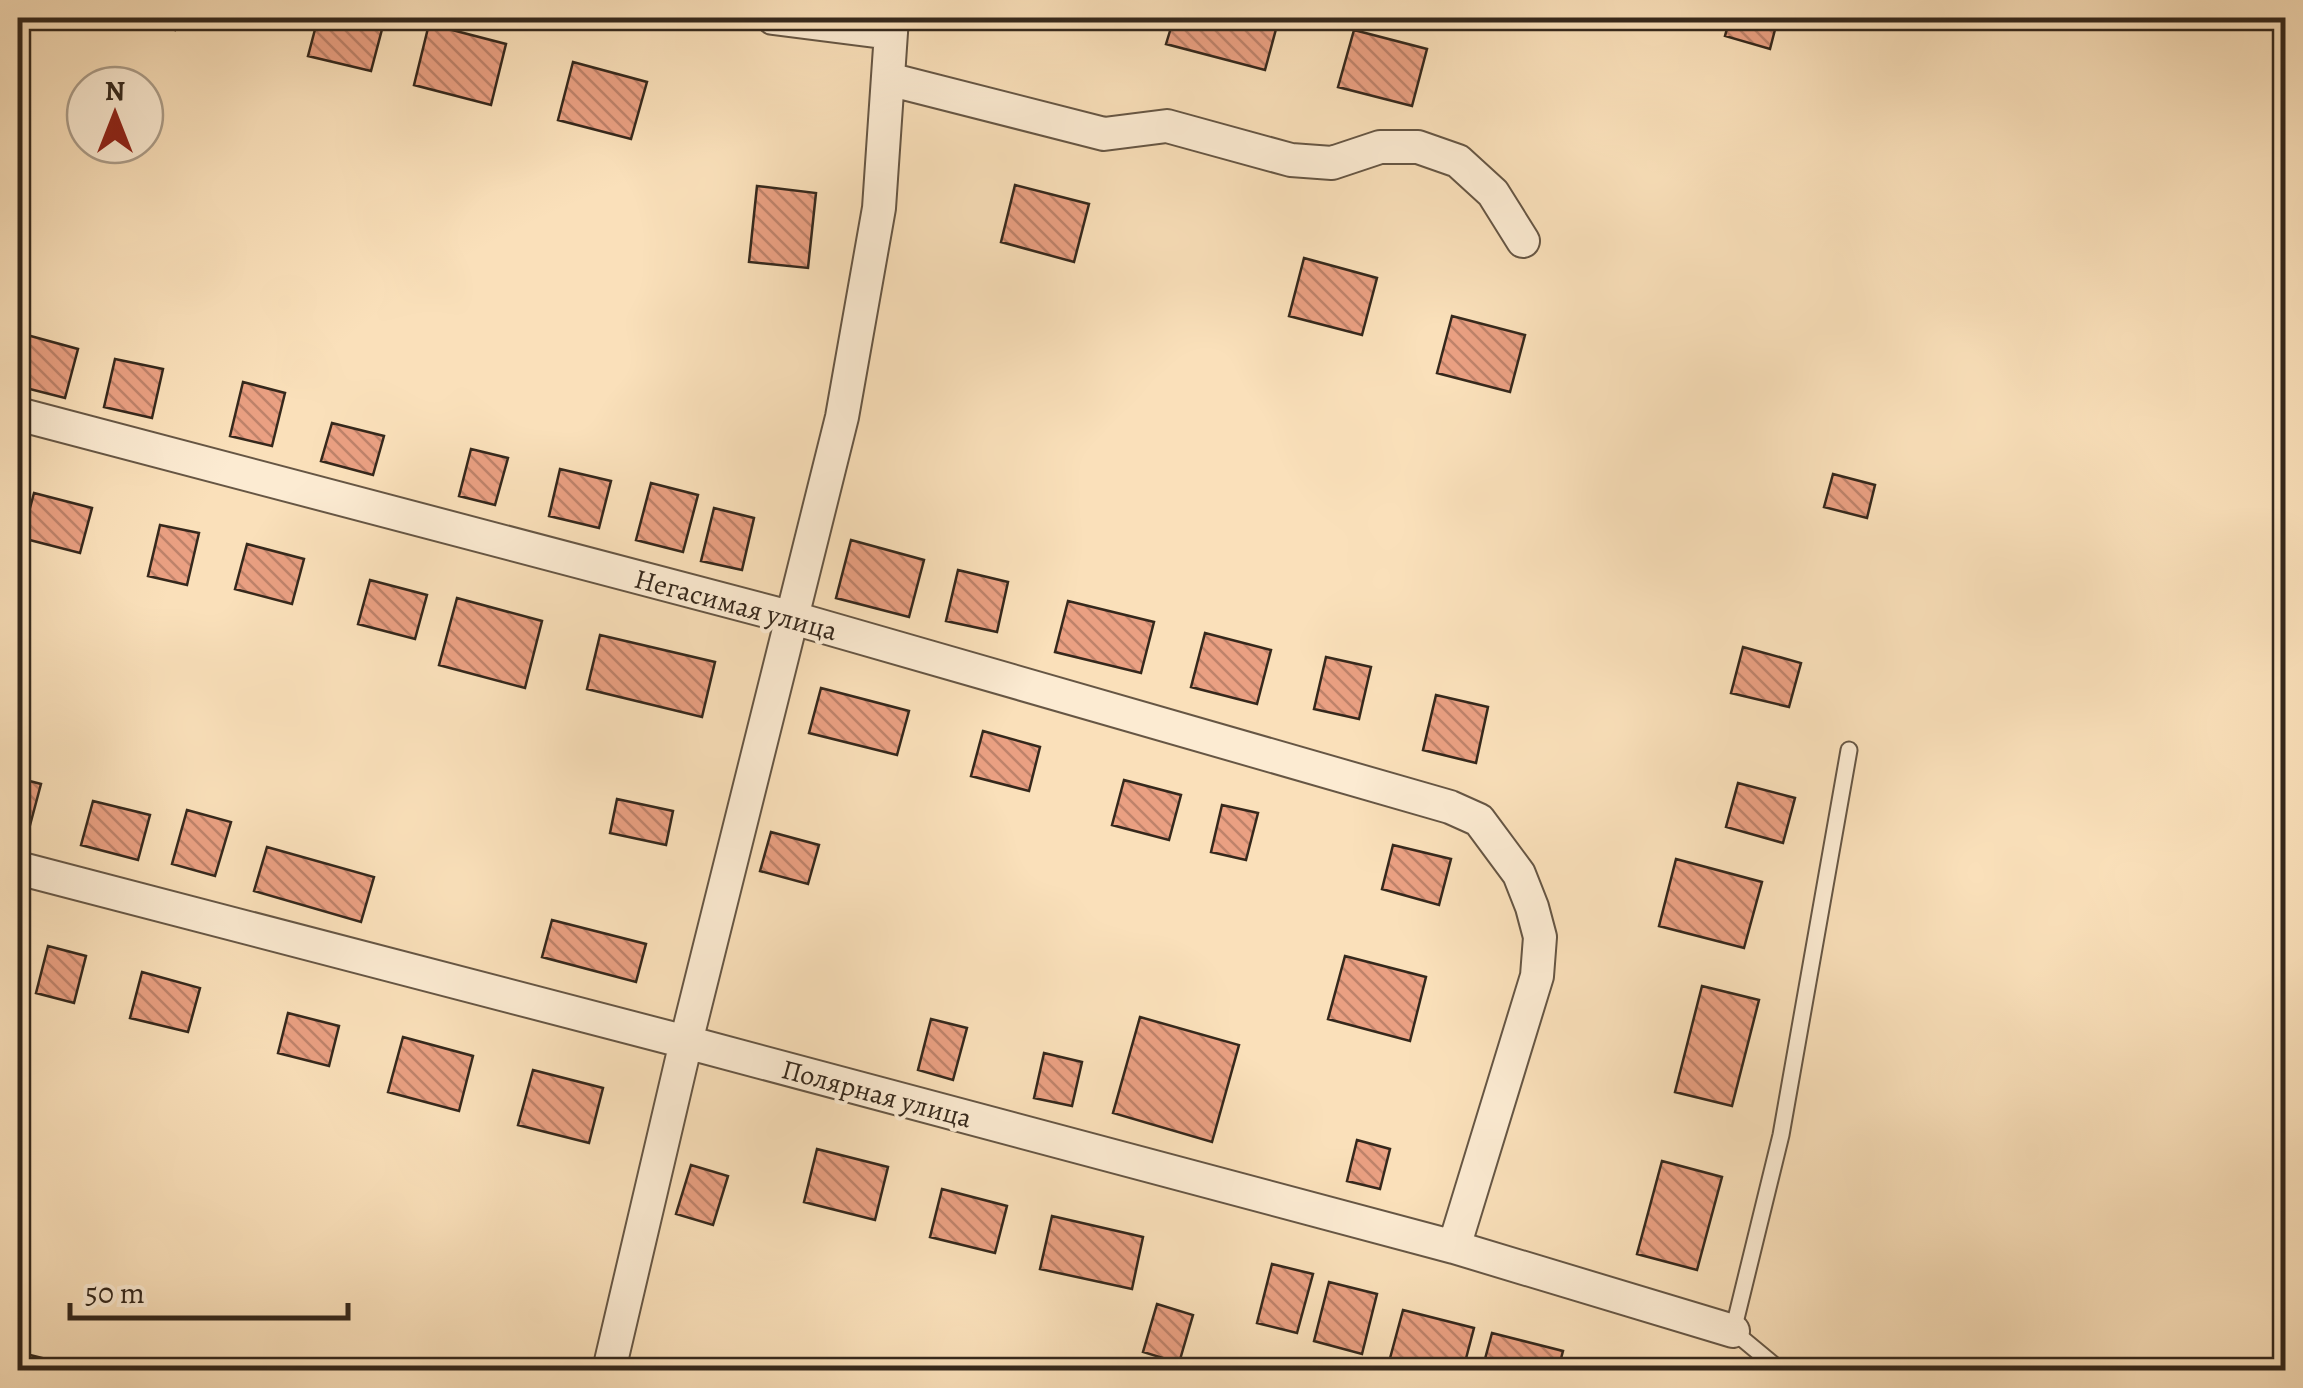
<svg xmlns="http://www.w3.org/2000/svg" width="2303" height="1388" font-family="Alegreya,serif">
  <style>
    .building { fill: url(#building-back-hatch); stroke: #35281c; stroke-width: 2.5 }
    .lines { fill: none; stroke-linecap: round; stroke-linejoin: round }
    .lane-casing { stroke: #665644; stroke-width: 19 }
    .street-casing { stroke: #665644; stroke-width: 36 }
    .lane { stroke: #fcebd2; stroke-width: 15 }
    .street { stroke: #fcebd2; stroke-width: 32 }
    .labels { text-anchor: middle; stroke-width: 8; stroke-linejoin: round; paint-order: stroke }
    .street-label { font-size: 28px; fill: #35281c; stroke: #fcebd2 }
  </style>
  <defs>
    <pattern id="building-back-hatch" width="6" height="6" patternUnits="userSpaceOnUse" patternTransform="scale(2.5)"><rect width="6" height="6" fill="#eaa082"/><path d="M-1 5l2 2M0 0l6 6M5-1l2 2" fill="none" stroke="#be826a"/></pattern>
  </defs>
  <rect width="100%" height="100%" fill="#fae0ba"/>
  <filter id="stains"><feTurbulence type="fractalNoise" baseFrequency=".002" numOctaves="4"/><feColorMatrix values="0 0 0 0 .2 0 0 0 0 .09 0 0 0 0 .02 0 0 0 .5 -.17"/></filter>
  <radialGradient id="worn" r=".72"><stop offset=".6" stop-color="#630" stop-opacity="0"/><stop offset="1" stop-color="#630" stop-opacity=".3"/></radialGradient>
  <path class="building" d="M127 18H178L175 30Z
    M318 18H385L371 71 308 56Z
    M1174 18H1279L1265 70 1166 44Z
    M1730 18H1778L1770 49 1725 36Z
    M429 24 506 44 491 105 414 85Z
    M1354 30 1427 49 1412 106 1338 87Z
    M573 62 647 82 631 139 558 120Z
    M1015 185 1089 204 1074 262 1001 242Z
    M757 186 816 193 808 268 749 262Z
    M1304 258 1377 278 1362 335 1289 316Z
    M1452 316 1525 335 1510 392 1437 373Z
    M27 335 78 349 65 398 18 386V372Z
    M115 359 163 369 152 418 104 407Z
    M243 382 285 393 272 446 230 436Z
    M332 423 384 436 373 475 321 461Z
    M471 449 508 458 495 505 459 496Z
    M560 469 611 481 599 528 549 516Z
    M1833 474 1875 485 1867 518 1824 507Z
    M651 483 698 495 683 552 636 540Z
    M34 493 92 508 80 553 22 538Z
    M714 508 754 518 742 570 701 561Z
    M160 525 199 533 187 585 148 576Z
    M851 540 924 560 909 617 836 598Z
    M247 544 304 559 292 604 235 589Z
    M958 570 1008 582 997 632 946 621Z
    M370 580 427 595 415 639 358 624Z
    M457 598 542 621 525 688 439 665Z
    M1068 601 1154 622 1141 673 1055 652Z
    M1205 633 1271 650 1257 704 1191 687Z
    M600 635 715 662 702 717 587 689Z
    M1743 647 1801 663 1789 707 1731 693Z
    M1326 657 1371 667 1359 719 1314 709Z
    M821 688 909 711 897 755 809 733Z
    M1436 695 1488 707 1476 763 1423 750Z
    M983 731 1040 747 1029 791 971 776Z
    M18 778 41 784 29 829 18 826Z
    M1124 780 1181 795 1169 840 1112 825Z
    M1738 783 1795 798 1783 843 1726 827Z
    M617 799 673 811 666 845 610 833Z
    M93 801 150 815 138 860 81 845Z
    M1222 805 1258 813 1246 860 1211 852Z
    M187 810 231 822 215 876 172 864Z
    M771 832 819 845 808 884 760 871Z
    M1393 845 1451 859 1439 905 1382 889Z
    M267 847 374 877 361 922 254 891Z
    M1676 859 1762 882 1744 948 1659 926Z
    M552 920 646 944 636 982 542 957Z
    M48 946 86 956 74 1003 36 993Z
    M1345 956 1426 977 1410 1041 1328 1019Z
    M142 972 200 988 188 1032 130 1018Z
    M1702 986 1759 1000 1732 1106 1675 1092Z
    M288 1013 339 1026 329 1066 278 1053Z
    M1140 1017 1239 1045 1212 1142 1113 1113Z
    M931 1019 967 1028 953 1080 918 1070Z
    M403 1037 473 1056 459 1111 388 1092Z
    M1044 1053 1082 1062 1072 1106 1034 1098Z
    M533 1070 603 1088 589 1143 518 1125Z
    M1357 1140 1390 1149 1380 1189 1347 1181Z
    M817 1149 888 1167 875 1220 804 1202Z
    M1662 1161 1722 1177 1697 1270 1637 1254Z
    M691 1165 728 1176 713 1225 676 1214Z
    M942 1189 1007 1206 995 1253 930 1237Z
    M1052 1216 1143 1237 1132 1289 1040 1269Z
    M1272 1264 1313 1274 1297 1333 1257 1323Z
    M1329 1282 1377 1294 1362 1354 1314 1341Z
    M1157 1304 1193 1315 1179 1363 1143 1352Z
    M1403 1310 1474 1328 1463 1370H1421L1389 1362Z
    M1492 1333 1563 1351 1558 1370H1482Z
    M18 1352 74 1366 73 1370H18Z
    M1577 1359 1621 1369 1620 1370H1575Z"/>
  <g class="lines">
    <defs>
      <path id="lane" d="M1780 1370 1733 1331 1781 1135 1849 750"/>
      <path id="street" d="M773 18 891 33
        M888 79 1104 134 1167 126 1291 160 1332 163 1380 147H1418L1458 161 1493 193 1523 241
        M18 414 793 618 1450 807 1479 820 1519 874 1532 907 1540 937 1537 976 1454 1247
        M18 868 686 1042 1454 1247 1733 1331
        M609 1370 686 1042 842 417 879 208 892 18"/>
    </defs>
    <use href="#lane" class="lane-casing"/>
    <use href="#street" class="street-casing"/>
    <use href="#lane" class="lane"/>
    <use href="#street" class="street"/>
  </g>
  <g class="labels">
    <g class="street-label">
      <text transform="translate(736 604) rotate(15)" y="10">Негасимая улица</text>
      <text transform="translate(877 1093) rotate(15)" y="10">Полярная улица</text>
    </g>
  </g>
  <rect width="2303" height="1388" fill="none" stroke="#fae0ba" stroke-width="60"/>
  <rect x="20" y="20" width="2263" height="1348" fill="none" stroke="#35281c" stroke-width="5"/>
  <rect x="30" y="30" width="2243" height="1328" fill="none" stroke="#35281c" stroke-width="2.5"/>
  <g transform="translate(115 115)"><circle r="48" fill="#fcebd2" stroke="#ac9d89" stroke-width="2.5"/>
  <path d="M0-8L18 38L0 25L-18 38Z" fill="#8f2418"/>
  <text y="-15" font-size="28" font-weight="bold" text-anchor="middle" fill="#35281c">N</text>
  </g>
  <path d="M70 1303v15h278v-15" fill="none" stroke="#35281c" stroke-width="5"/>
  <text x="85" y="1303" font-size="30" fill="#35281c" stroke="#fcebd2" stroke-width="8" paint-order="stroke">50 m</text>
  <rect width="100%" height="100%" filter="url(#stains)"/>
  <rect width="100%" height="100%" fill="url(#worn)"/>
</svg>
